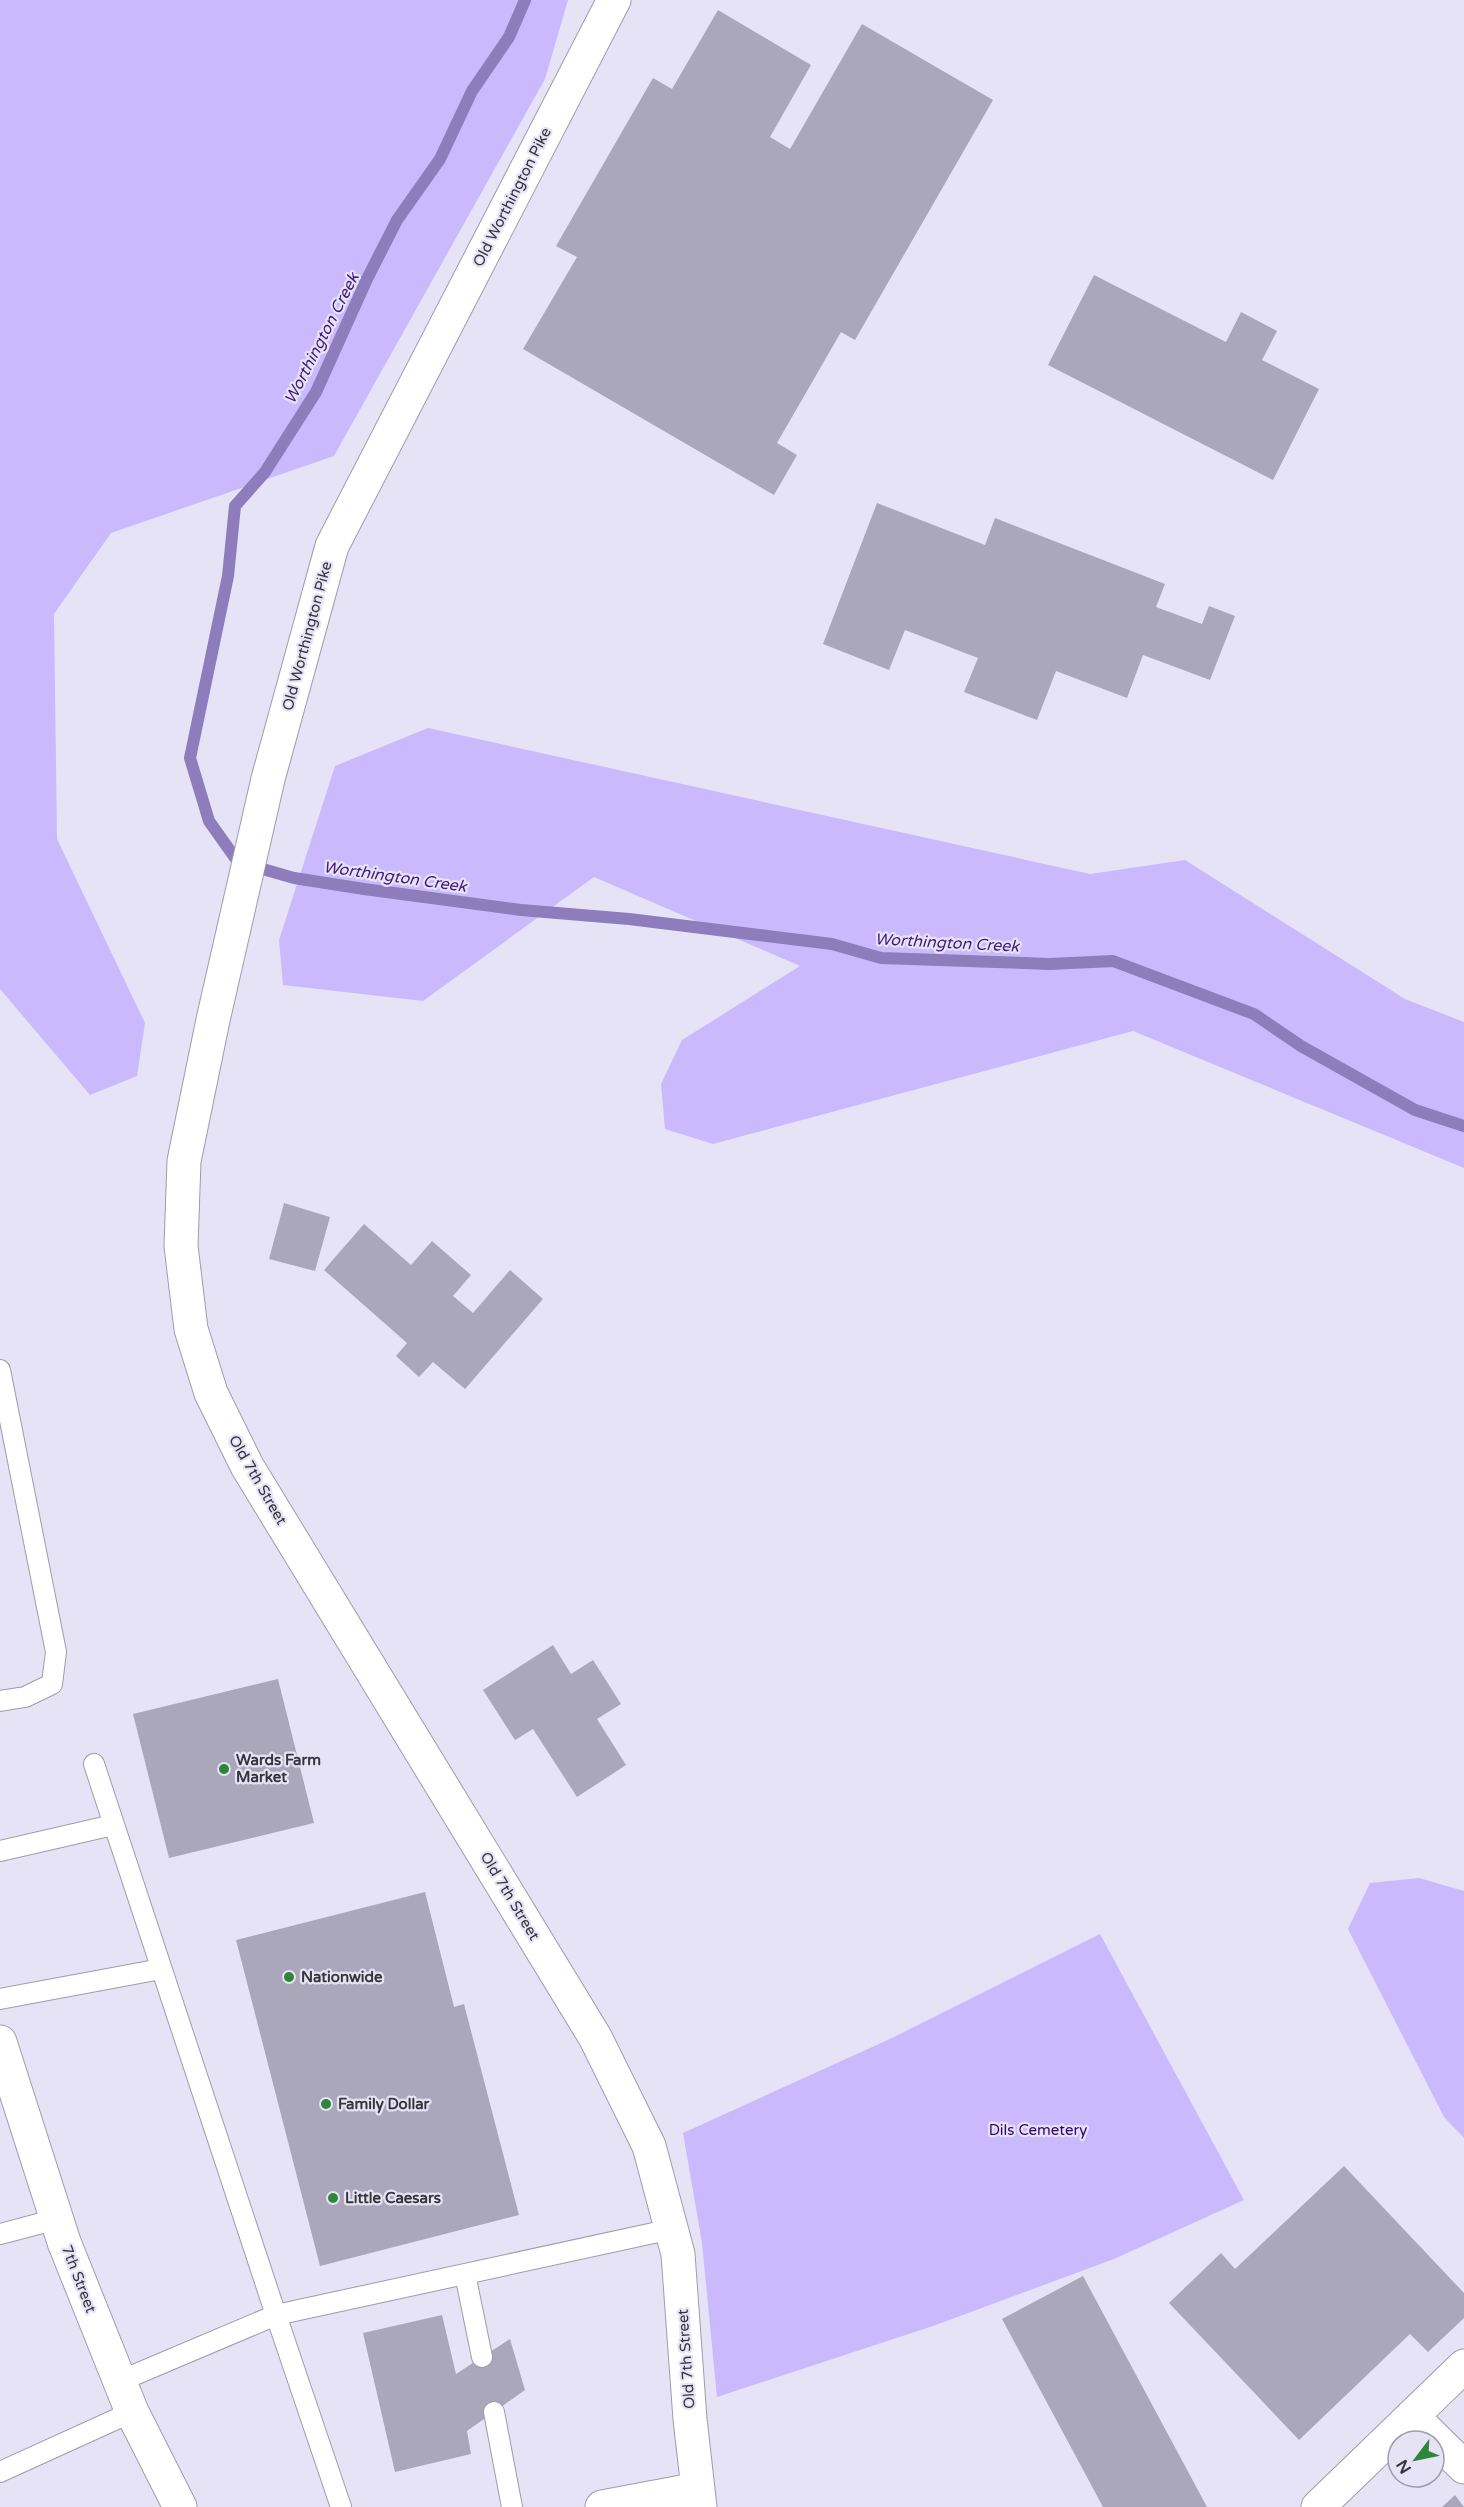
<svg xmlns="http://www.w3.org/2000/svg" width="1464" height="2507" font-family="'Varela Round',sans-serif">
  <style>
    .green { fill: #cabafd }
    .lines { fill: none; stroke-linecap: round; stroke-linejoin: round }
    .stream { stroke: #8d7dbc; stroke-width: 12 }
    .building { fill: #aba7ba }
    .service-casing { stroke: #9f9bad; stroke-width: 22 }
    .minor-casing { stroke: #9f9bad; stroke-width: 35 }
    .secondary-casing { stroke: #9f9bad; stroke-width: 35 }
    .service { stroke: #fff; stroke-width: 20 }
    .minor { stroke: #fff; stroke-width: 33 }
    .secondary { stroke: #fff; stroke-width: 33 }
    .poi-dot { fill: #2d8737; stroke: #e7e3f6; stroke-width: 2 }
    .labels { text-anchor: middle; stroke-width: 4.5; stroke-linejoin: round; paint-order: stroke }
    .street-label { font-size: 15px; fill: #35343b; stroke: #e7e3f6 }
    .poi-label { font-size: 15px; font-weight: bold; fill: #35343b; stroke: #e7e3f6; text-anchor: start }
    .park-label { font-size: 15px; fill: #34016c; stroke: #e7e3f6 }
    .water-label { font-size: 16px; font-style: italic; fill: #40177b; stroke: #e7e3f6 }
  </style>
  <rect width="100%" height="100%" fill="#e7e3f6"/>
  <path class="green" d="M0 0H568L545 79 334 456 111 533 54 614 57 839 145 1023 137 1076 90 1095 0 989Z
    M428 728 1090 874 1185 860 1405 999 1464 1022V1168L1133 1031 713 1144 665 1129 661 1084 682 1040 800 966 594 877 423 1001 283 985 279 940 335 766Z
    M1419 1878 1464 1891V2138L1444 2117 1348 1929 1370 1883Z
    M1100 1934 1244 2200 1114 2259 936 2325 717 2397 702 2243 683 2133 892 2038Z"/>
  <g class="lines">
    <path class="stream" d="M525 0 509 37 472 91 440 159 397 220 367 279 316 392 265 472 235 506 228 576 190 758 209 821 238 862 294 878 364 889 521 910 629 919 832 944 881 958 1050 964 1113 961 1254 1014 1301 1046 1415 1110 1464 1126"/>
  </g>
  <path class="building" d="M718 10 811 65 770 137 790 149 862 24 993 100 855 340 841 332 777 443 797 455 774 495 523 349 577 257 556 246 653 78 672 89Z
    M1094 275 1226 342 1241 312 1277 331 1262 360 1319 389 1273 480 1048 365Z
    M877 503 985 545 995 518 1165 584 1156 607 1202 624 1209 606 1235 616 1210 680 1143 655 1127 698 1056 671 1037 720 964 692 978 658 905 630 889 670 823 644Z
    M284 1203 330 1217 315 1271 269 1259Z
    M364 1224 411 1265 432 1241 471 1275 453 1296 473 1313 510 1270 543 1299 465 1389 433 1362 419 1377 396 1356 407 1343 324 1270Z
    M553 1645 571 1674 593 1660 621 1704 597 1719 626 1765 577 1797 533 1729 515 1740 483 1690Z
    M278 1679 314 1823 169 1858 133 1714Z
    M425 1892 454 2007 464 2004 519 2215 320 2266 236 1940Z
    M1344 2166 1464 2293V2318L1428 2352 1410 2334 1299 2440 1169 2303 1221 2253 1235 2269Z
    M1083 2276 1207 2507H1103L1002 2319Z
    M442 2315 456 2374 510 2339 525 2390 467 2431 471 2454 395 2472 363 2333Z
    M1455 2495 1464 2507H1442Z"/>
  <g class="lines">
    <defs>
      <path id="service" d="M0 1370 56 1652 52 1684 25 1697 0 1701
        M94 1764 276 2315 672 2229
        M0 1851 113 1825
        M0 1999 161 1969
        M0 2234 57 2219
        M465 2274 482 2357
        M120 2381 276 2315 341 2507
        M494 2412 512 2507
        M0 2472 132 2412"/>
      <path id="minor" d="M614 0 332 546 268 779 213 1020 184 1161 181 1246 191 1329 211 1393 247 1466 595 2037 649 2146 678 2254 690 2419 700 2507
        M1412 2416 1464 2467
        M602 2507 698 2489
        M1318 2507 1464 2366"/>
      <path id="secondary" d="M0 2042 64 2242 132 2412 180 2507"/>
    </defs>
    <use href="#service" class="service-casing"/>
    <use href="#minor" class="minor-casing"/>
    <use href="#secondary" class="secondary-casing"/>
    <use href="#service" class="service"/>
    <use href="#minor" class="minor"/>
    <use href="#secondary" class="secondary"/>
  </g>
  <g class="poi-dot">
    <circle cx="224" cy="1769" r="6"/>
    <circle cx="289" cy="1977" r="6"/>
    <circle cx="326" cy="2104" r="6"/>
    <circle cx="333" cy="2198" r="6"/>
  </g>
  <g class="labels">
    <g class="street-label">
      <text transform="translate(512 197) rotate(-63)" y="5">Old Worthington Pike</text>
      <text transform="translate(307 636) rotate(-75)" y="5">Old Worthington Pike</text>
      <text transform="translate(258 1480) rotate(60)" y="5">Old 7th Street</text>
      <text transform="translate(510 1896) rotate(59)" y="5">Old 7th Street</text>
      <text transform="translate(79 2279) rotate(69)" y="5">7th Street</text>
      <text transform="translate(686 2359) rotate(-94)" y="5">Old 7th Street</text>
    </g>
    <g class="poi-label">
      <text x="236" y="1765">Wards Farm<tspan x="236" dy="17">Market</tspan></text>
      <text x="301" y="1982">Nationwide</text>
      <text x="338" y="2109">Family Dollar</text>
      <text x="345" y="2203">Little Caesars</text>
    </g>
    <g class="park-label">
      <text x="1038" y="2135">Dils Cemetery</text>
    </g>
    <g class="water-label">
      <text transform="translate(321 338) rotate(-63)" y="6">Worthington Creek</text>
      <text transform="translate(395 876) rotate(8)" y="6">Worthington Creek</text>
      <text transform="translate(947 942) rotate(3)" y="6">Worthington Creek</text>
    </g>
  </g>
  <g transform="translate(1416 2459) rotate(238)"><circle r="28" fill="#e7e3f6" stroke="#a09dab" stroke-width="1.5"/>
  <path d="M0-4.5L10 22L0 15L-10 22Z" fill="#2d8737"/>
  <text y="-9" font-size="16" font-weight="bold" text-anchor="middle" fill="#35343b">N</text>
  </g>
</svg>
